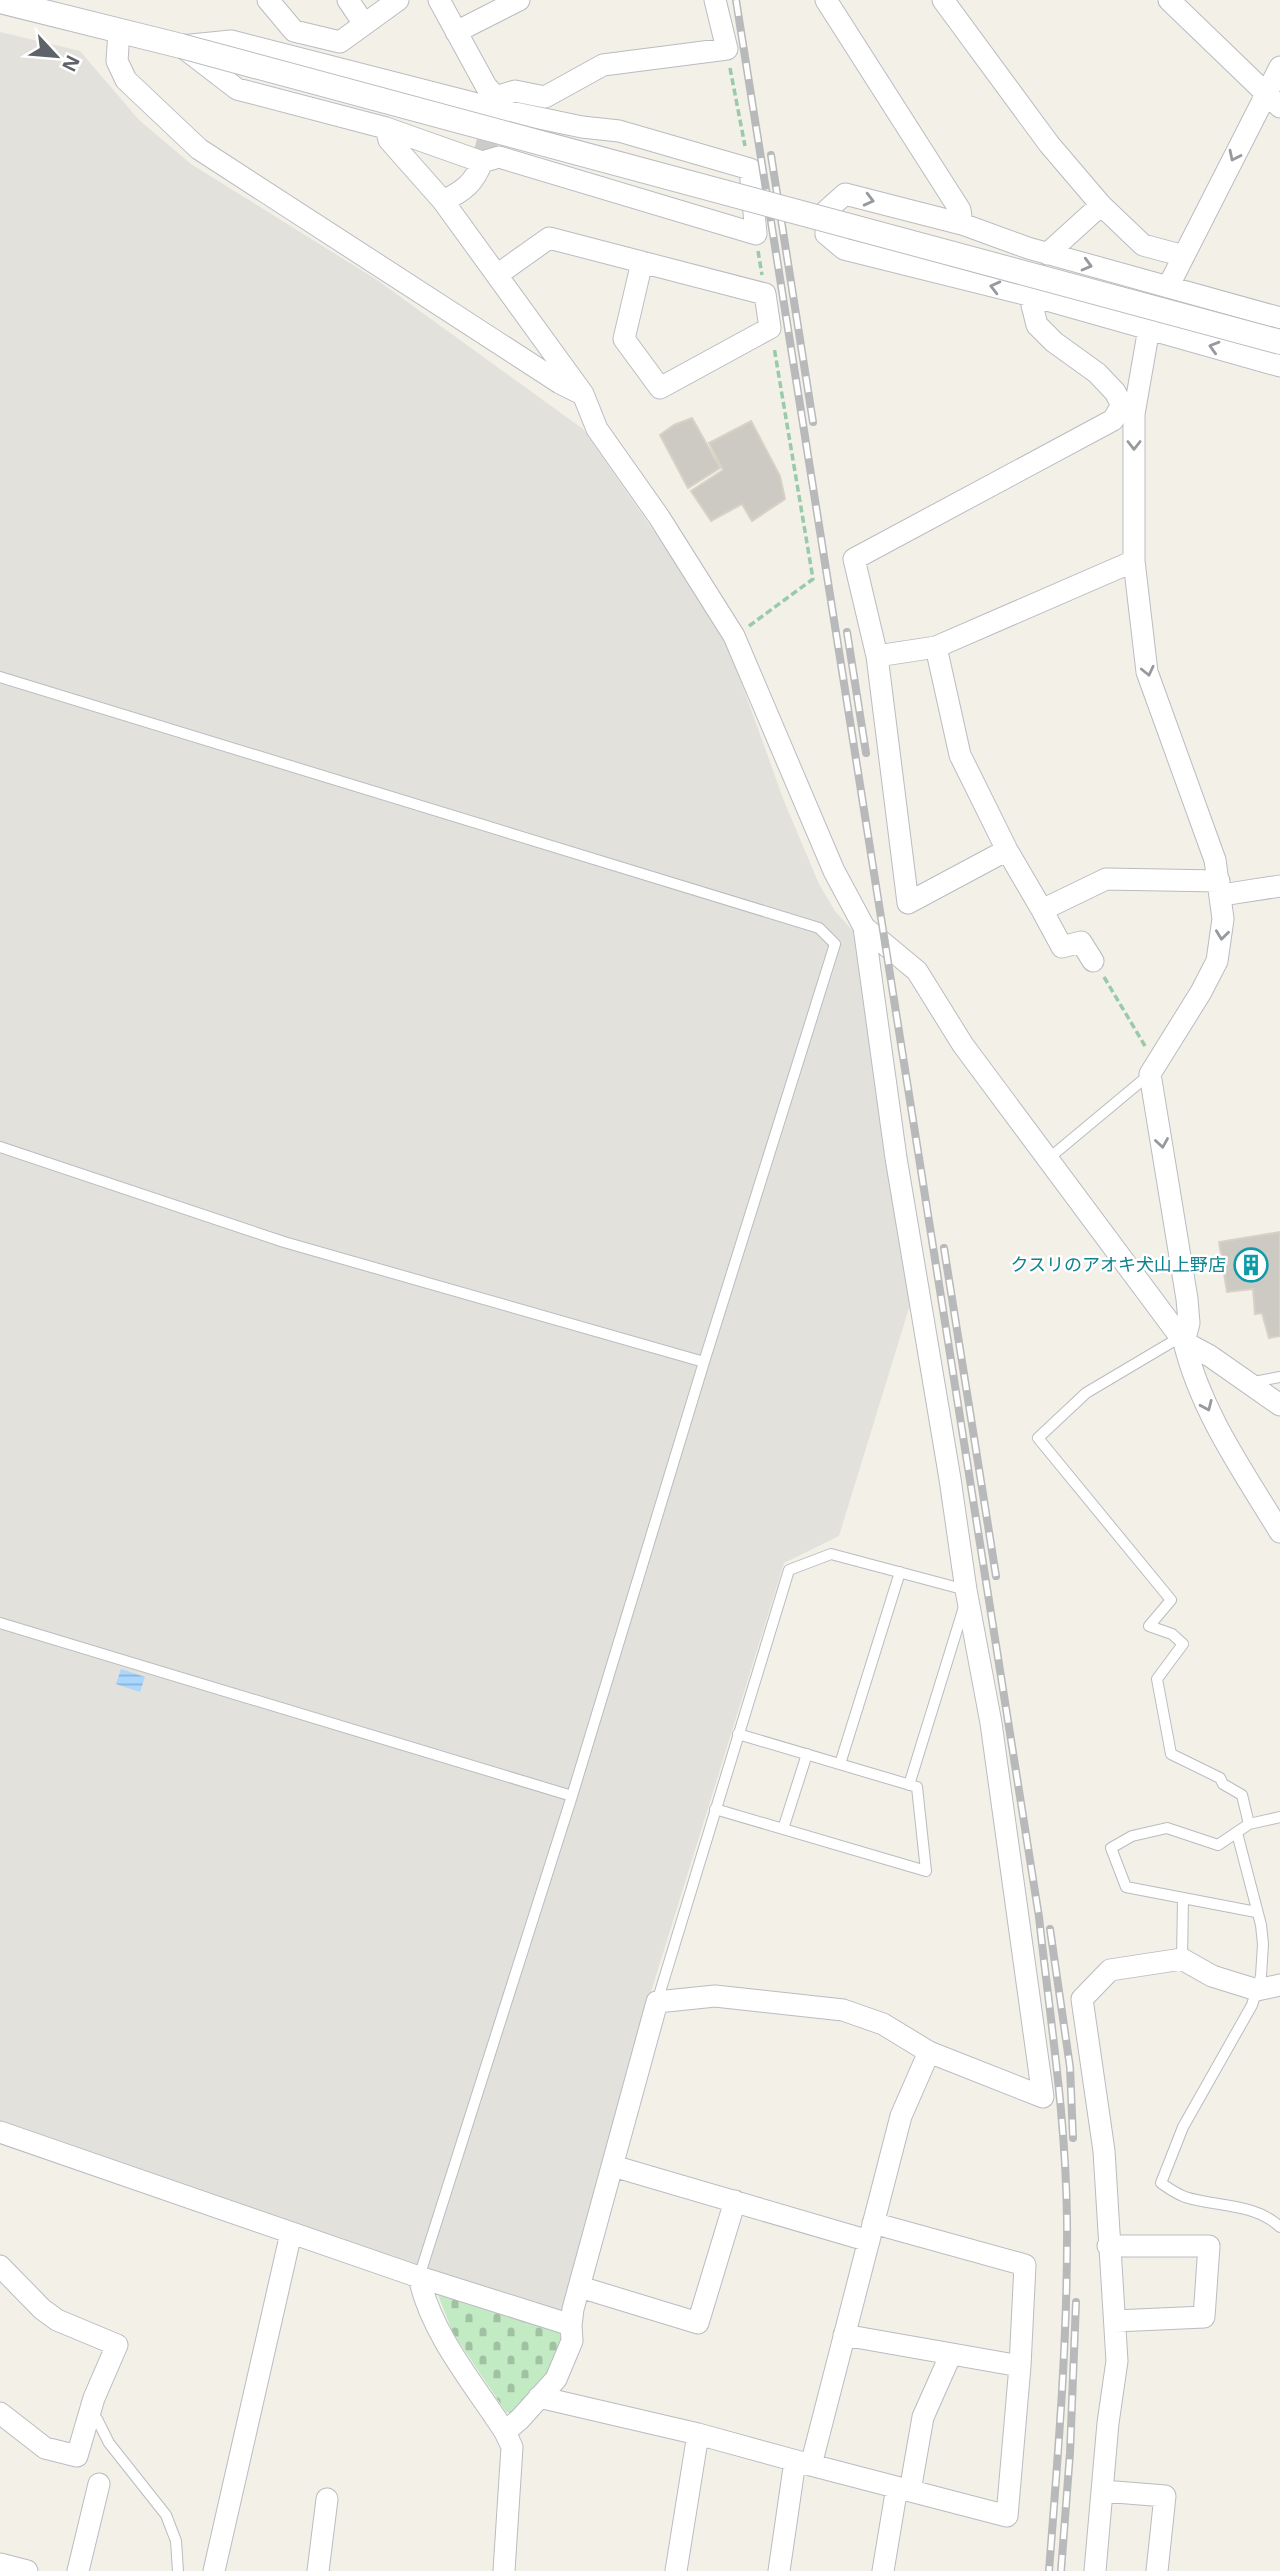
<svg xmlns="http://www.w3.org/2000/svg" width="1280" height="2571" font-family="'Noto Sans','Noto Sans JP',sans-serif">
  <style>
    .industrial { fill: #e2e1db }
    .cemetery { fill: url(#cemetery-stones) }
    .water { fill: url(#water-rules) }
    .building { fill: #cdcac4; stroke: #d7d2c5; stroke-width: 2 }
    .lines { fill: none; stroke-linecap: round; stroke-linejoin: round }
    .minor-tunnel { stroke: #cdccc8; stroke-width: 21; stroke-dasharray: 21 10; stroke-linecap: butt }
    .service-casing { stroke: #b9bcc1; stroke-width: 12 }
    .minor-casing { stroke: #b9bcc1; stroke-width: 23 }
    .tertiary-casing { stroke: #b9bcc1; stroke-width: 26 }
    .path { stroke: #99caa9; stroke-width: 3.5; stroke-dasharray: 7 3.5; stroke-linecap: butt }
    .service { stroke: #fff; stroke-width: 10 }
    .minor { stroke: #fff; stroke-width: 21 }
    .tertiary { stroke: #fff; stroke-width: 24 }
    .rail-casing { stroke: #b8b9ba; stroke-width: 8 }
    .rail { stroke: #fff; stroke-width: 5; stroke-dasharray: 16; stroke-linecap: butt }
    .tertiary-bridge-casing { stroke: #b9bcc1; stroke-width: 26; stroke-linecap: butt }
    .tertiary-bridge { stroke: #fff; stroke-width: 24 }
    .oneway { stroke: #96999e }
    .labels { text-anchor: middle; stroke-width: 5; stroke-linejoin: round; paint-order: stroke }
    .culture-label { font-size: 18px; fill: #0d838f; stroke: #fff; text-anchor: end }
  </style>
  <defs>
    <pattern id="cemetery-stones" width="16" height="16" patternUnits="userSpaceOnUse" patternTransform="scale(1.75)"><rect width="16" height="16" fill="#c2ebc3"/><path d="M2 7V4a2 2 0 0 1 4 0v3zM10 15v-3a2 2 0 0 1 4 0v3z" fill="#a1c2a2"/></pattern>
    <pattern id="water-rules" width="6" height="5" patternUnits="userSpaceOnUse" patternTransform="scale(1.75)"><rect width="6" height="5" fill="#aad7ff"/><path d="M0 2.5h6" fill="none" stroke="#8eb2d2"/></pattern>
  </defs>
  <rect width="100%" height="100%" fill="#f2f0e7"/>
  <path class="industrial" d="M0 32 80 51 139 120 191 164 377 280 583 429 686 578 731 654 784 801 819 884 835 911 863 942 913 1295 839 1536 784 1563 650 1995 562 2318 0 2123Z"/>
  <path class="cemetery" d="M441 2289 558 2326 563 2344 551 2375 513 2413 506 2412 453 2333 438 2295Z"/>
  <path class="water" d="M121 1669 145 1677 140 1692 116 1684Z"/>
  <path class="building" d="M692 418 720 468 688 488 660 435 674 425Z
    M751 421 780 476 785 499 752 521 742 504 711 521 691 491 723 470 709 443Z
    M1280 1232V1336L1269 1338 1262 1313 1255 1314 1253 1289 1227 1292 1219 1242Z"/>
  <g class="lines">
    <path class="minor-tunnel" d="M482 162 494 114"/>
    <defs>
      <path id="service" d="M0 677 819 928 835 944 704 1362 572 1796 419 2277
        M0 1147 284 1242 704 1362
        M1048 1159 1150 1074
        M1182 1341 1177 1339 1086 1393 1038 1438 1171 1600 1149 1626 1172 1634 1183 1644 1157 1679 1171 1754 1220 1778 1223 1784 1242 1795 1249 1824
        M1248 1383 1280 1377
        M0 1623 572 1796
        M840 1764 900 1572
        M909 1785 964 1607
        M715 1809 926 1871 917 1787 738 1734
        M783 1829 807 1754
        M1237 1833 1261 1925 1263 1944 1261 1976 1252 2005 1183 2127 1161 2183C1168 2188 1177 2194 1185 2197 1216 2207 1255 2203 1280 2227
        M1256 1912 1126 1887 1111 1848 1132 1836 1167 1828 1218 1845 1249 1824 1280 1817
        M1182 1959 1183 1899
        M657 2002 789 1570 831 1554 966 1590
        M90 2416 97 2419 109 2443 166 2515 176 2541 178 2571"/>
      <path id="minor" d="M268 0 294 31 340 42 398 0
        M348 0 364 24
        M439 0 486 86 496 97 515 91 545 97 603 65 727 49 715 0
        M826 0 960 210 962 224
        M943 0 1049 144 1101 205 1143 245 1184 256
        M1169 0 1280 107
        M119 31 117 61 126 80 199 149 560 383 578 392
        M456 32 519 0
        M231 41 496 109 582 127 619 131 750 169 756 234 499 157 482 162 386 128 237 89 181 46Z
        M386 128 389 140 443 201 583 394 597 429 659 517 734 636 834 871 864 927 896 1158 950 1479 966 1590 991 1723 1043 2097 929 2052 883 2024 843 2010 715 1996 657 2002 573 2309 571 2325 572 2341 556 2379 520 2419 505 2432
        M443 201C464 191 474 183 482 162
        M1047 254 1101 205
        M497 275 549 238 765 294 770 328 660 388 624 339 642 262
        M1168 287 1280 67
        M1036 297 1032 305 1037 325 1054 342 1097 373 1115 392 1122 405 1133 413
        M1280 318 1028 248 962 224 845 194 826 211V234L844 249 1036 297 1280 366
        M1149 328 1134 414V561L1147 672 1215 860 1223 919 1217 961 1201 992 1150 1074 1187 1299 1189 1323 1184 1342
        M936 647 960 755 1007 850 1042 910 1106 879 1219 881
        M877 656 936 647 1134 561
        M1007 850 908 903 877 656 854 559 1113 420 1122 405
        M1222 895 1280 886
        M1042 910 1062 947 1081 942 1093 961
        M864 927 917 971 963 1045 1184 1342C1201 1412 1243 1471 1280 1532
        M1184 1342 1210 1356 1280 1405
        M0 2132 419 2277C431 2334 474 2384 505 2432L512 2447 504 2571
        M613 2166 869 2241
        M1108 2246H1209L1204 2317 1115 2321
        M0 2266 42 2309 57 2320 117 2345 94 2398 77 2456 45 2448 0 2413
        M419 2277 571 2325
        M580 2287 698 2323 735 2201
        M844 2335 1020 2366
        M539 2397 698 2434 811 2465 901 2116 929 2052
        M811 2465 1007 2516 1020 2366 1025 2265 873 2223
        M910 2491 923 2417 951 2354
        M1103 2491 1165 2496 1157 2571
        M0 2564 27 2571
        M78 2571 99 2484
        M214 2571 291 2233
        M318 2571 327 2499
        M676 2571 698 2434
        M779 2571 795 2461
        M883 2571 897 2487
        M1095 2571 1108 2423 1117 2361 1104 2151 1082 1999 1110 1970 1182 1959 1212 1976 1257 1990 1280 1985"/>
      <path id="tertiary" d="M0 1 181 46"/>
    </defs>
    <use href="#service" class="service-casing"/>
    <use href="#minor" class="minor-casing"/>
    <use href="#tertiary" class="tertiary-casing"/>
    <path class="path" d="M730 68 745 146
      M758 251 762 275
      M749 626 813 579 774 347
      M1104 977 1145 1046"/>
    <use href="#service" class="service"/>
    <use href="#minor" class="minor"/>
    <use href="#tertiary" class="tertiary"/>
    <defs>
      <path id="rail" d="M736 0 1039 1917C1050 2018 1066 2119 1067 2220 1068 2337 1058 2454 1049 2571
        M771 155 813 422
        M847 632 866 753
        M944 1248 996 1576
        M1050 1929 1070 2067 1073 2138
        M1061 2571 1070 2453 1076 2302"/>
    </defs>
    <use href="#rail" class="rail-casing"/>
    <use href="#rail" class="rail"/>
    <defs>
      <path id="tertiary-bridge" d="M181 46 1280 342"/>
    </defs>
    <use href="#tertiary-bridge" class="tertiary-bridge-casing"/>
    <use href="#tertiary-bridge" class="tertiary-bridge"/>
  </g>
  <defs><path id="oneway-chevron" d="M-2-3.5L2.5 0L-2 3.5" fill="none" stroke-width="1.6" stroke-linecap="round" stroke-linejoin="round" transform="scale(1.75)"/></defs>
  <g class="oneway">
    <use href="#oneway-chevron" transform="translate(1234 156) rotate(116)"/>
    <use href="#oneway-chevron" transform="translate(869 200) rotate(14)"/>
    <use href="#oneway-chevron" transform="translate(1087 265) rotate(15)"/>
    <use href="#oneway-chevron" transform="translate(995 287) rotate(-166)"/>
    <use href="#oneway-chevron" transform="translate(1214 347) rotate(-164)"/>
    <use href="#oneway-chevron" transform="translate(1134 445) rotate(90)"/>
    <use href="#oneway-chevron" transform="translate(1148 671) rotate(77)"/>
    <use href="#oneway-chevron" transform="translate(1222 935) rotate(97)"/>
    <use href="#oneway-chevron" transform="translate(1162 1143) rotate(81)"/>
    <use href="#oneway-chevron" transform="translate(1207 1406) rotate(66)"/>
  </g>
  <defs>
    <symbol id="building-ring" viewBox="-11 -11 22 22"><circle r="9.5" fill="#fff" stroke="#0f9aa8" stroke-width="1.5"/><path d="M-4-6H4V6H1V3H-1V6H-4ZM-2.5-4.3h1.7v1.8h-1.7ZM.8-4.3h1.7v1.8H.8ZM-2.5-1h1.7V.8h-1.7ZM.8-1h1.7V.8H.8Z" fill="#0f9aa8"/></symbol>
  </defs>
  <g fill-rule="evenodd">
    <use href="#building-ring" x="1232" y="1246" width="38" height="38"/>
  </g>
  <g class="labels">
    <g class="culture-label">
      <text x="1226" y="1271">クスリのアオキ犬山上野店</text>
    </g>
  </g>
  <g transform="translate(56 56) rotate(116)" stroke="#ffffff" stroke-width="5" paint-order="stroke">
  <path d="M0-5L12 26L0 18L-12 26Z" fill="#5e6269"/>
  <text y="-10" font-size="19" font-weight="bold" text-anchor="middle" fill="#5e6269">N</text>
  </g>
</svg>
